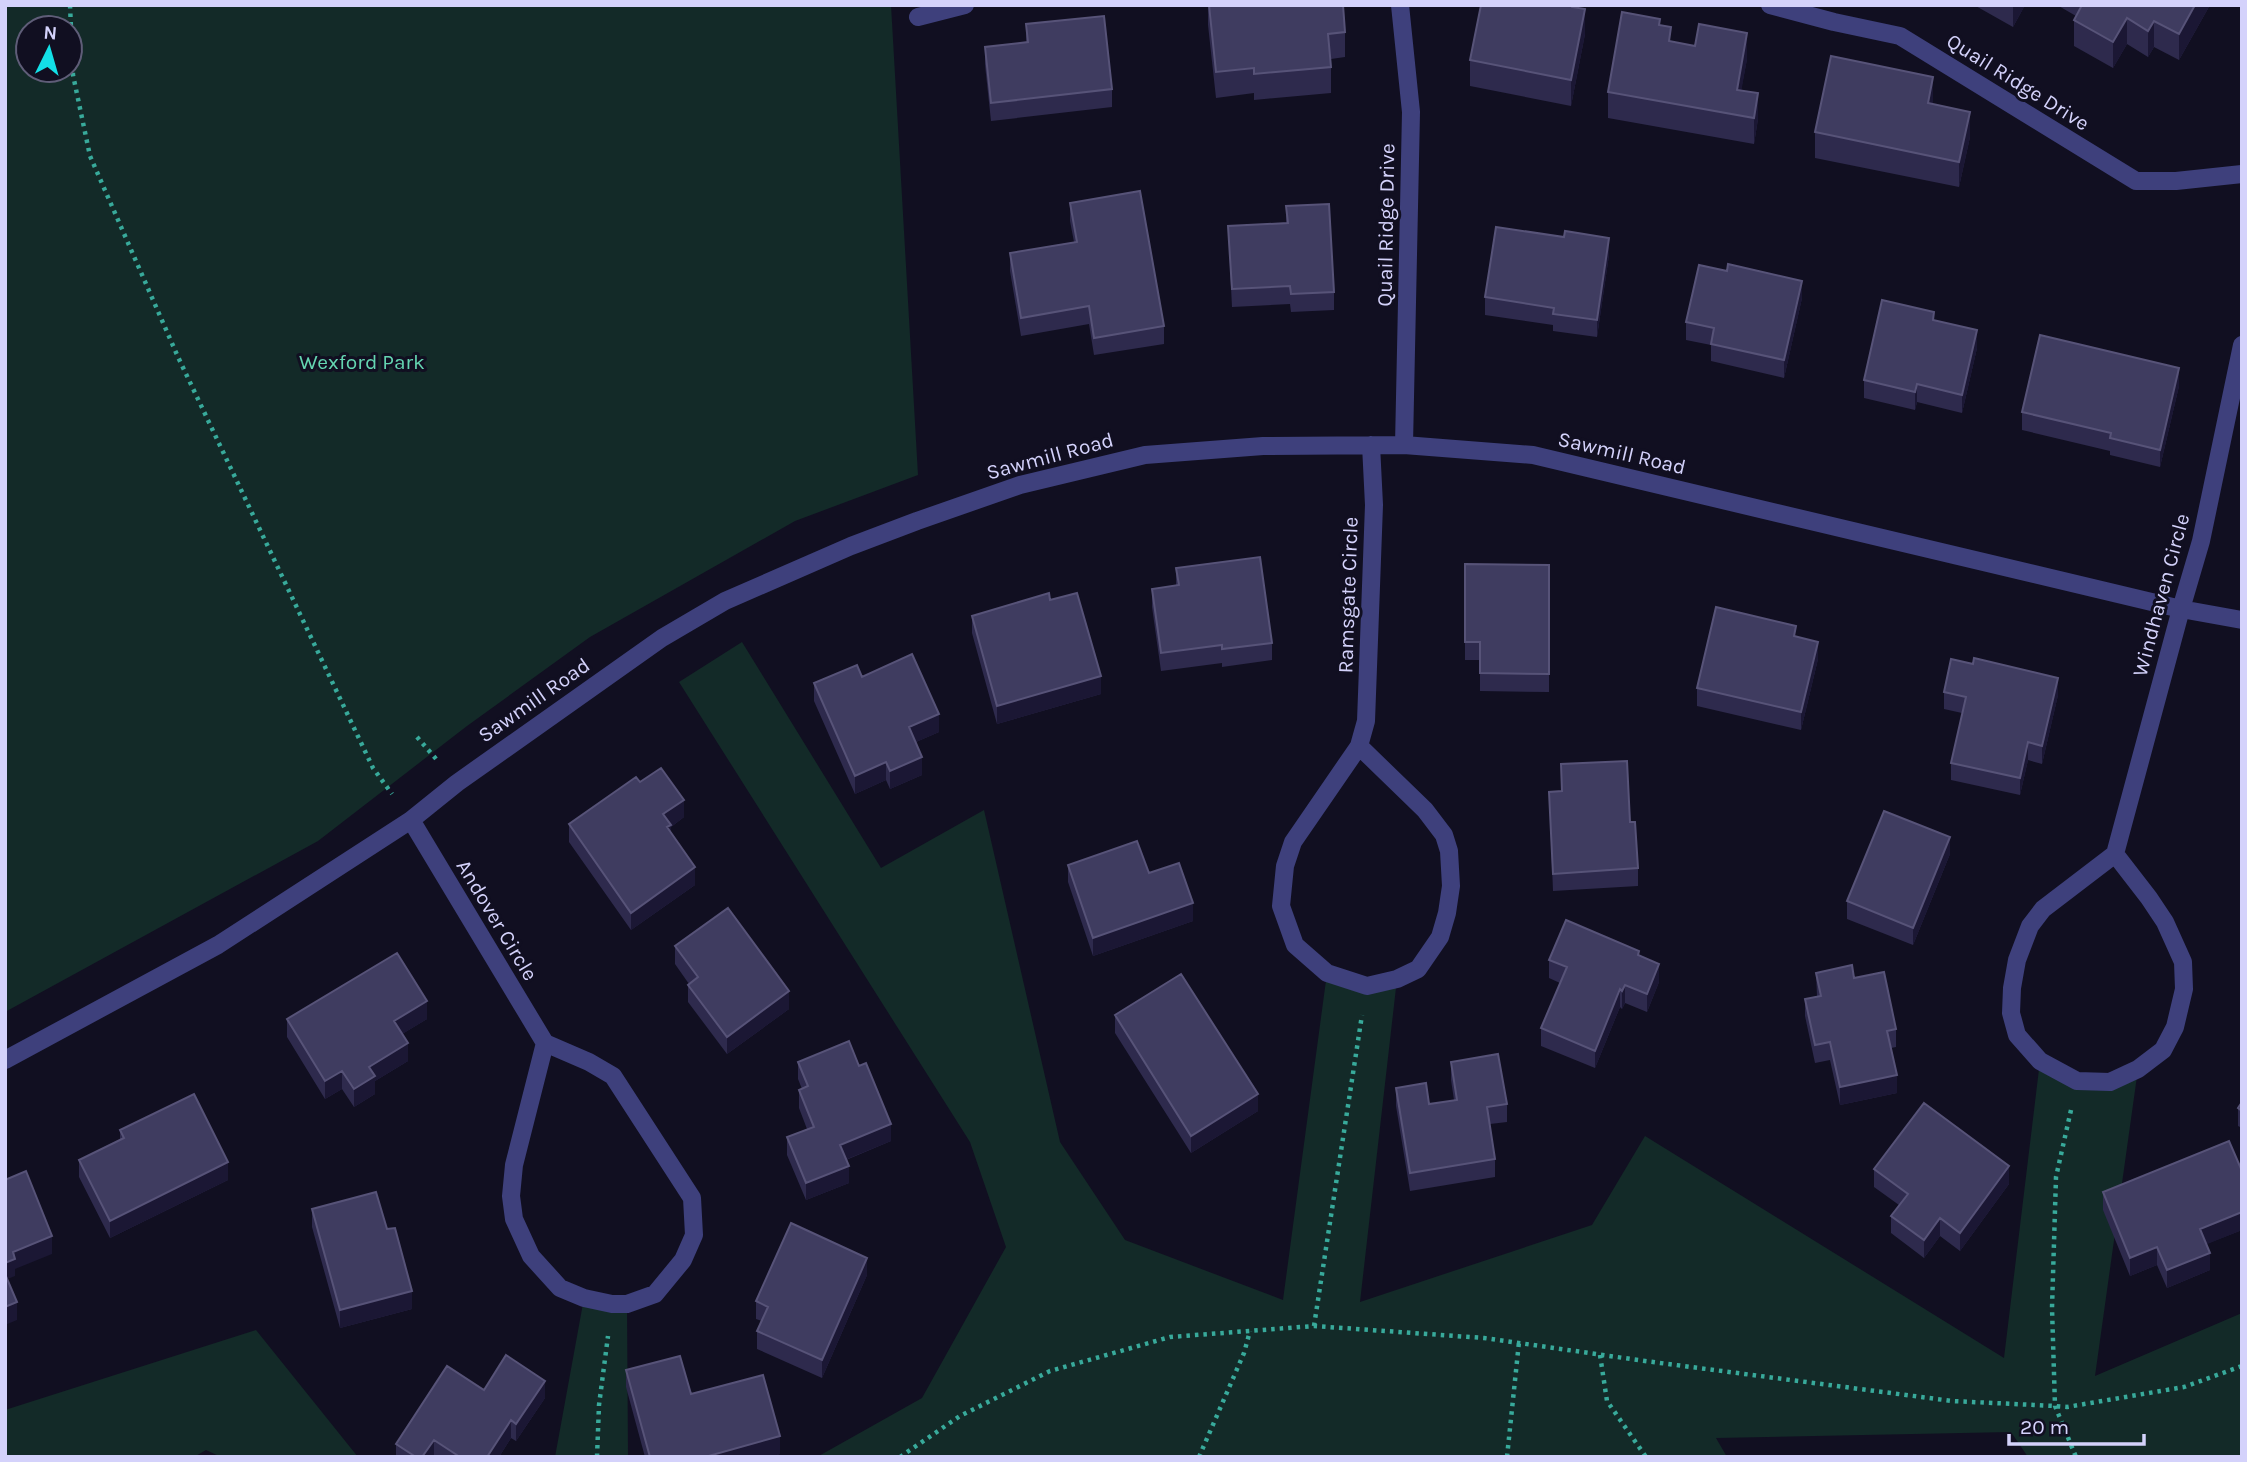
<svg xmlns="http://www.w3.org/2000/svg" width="2247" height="1462" font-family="Karla,sans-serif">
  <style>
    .green { fill: #132a28; fill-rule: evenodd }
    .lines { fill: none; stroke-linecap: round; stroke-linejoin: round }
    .path { stroke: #38aa9b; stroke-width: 4.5; stroke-dasharray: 3.5 5; stroke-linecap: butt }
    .minor { stroke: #3e407c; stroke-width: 18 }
    .wall { fill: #2e2a4d }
    .shaded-wall { fill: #1b1734 }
    .building { fill: #3f3c60; stroke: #575378; stroke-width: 2 }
    .labels { text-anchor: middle; stroke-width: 6; stroke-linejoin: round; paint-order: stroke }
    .street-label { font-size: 21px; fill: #d4d2fb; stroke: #110f21 }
    .park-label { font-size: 21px; fill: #64d5b1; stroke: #110f21 }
  </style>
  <rect width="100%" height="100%" fill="#110f21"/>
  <path class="green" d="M5 5H891L918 475 795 521 590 637 467 726 318 841 5 1012ZM28 28H70V70H28Z
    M742 642 881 868 984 810 1060 1142 1125 1240 1283 1300 1327 973 1367 986 1397 979 1360 1302 1592 1225 1645 1136 2004 1358 2040 1061 2078 1081 2138 1069 2095 1376 2242 1313V1457H2028L2011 1432 1716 1438 1727 1457H817L922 1398 1006 1247 970 1142 679 682Z
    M584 1298 627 1304 628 1457H555Z
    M256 1330 358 1457H221L206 1450 194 1457H5V1410Z"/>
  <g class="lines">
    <path class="path" d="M70 5 73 75 90 156 178 357 373 768 392 794
      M417 737 437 760
      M2071 1110 2056 1177 2052 1308 2055 1406 2076 1457
      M1314 1326 1362 1015
      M1600 1355 1607 1401 1646 1457
      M597 1457 599 1405 608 1336
      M900 1457 960 1416 1050 1371 1170 1337 1314 1326 1484 1338 1645 1361 1952 1401 2055 1406 2067 1407 2184 1387 2242 1366
      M1199 1457 1244 1353 1250 1331
      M1507 1457 1519 1342"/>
    <path class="minor" d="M1400 5 1411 112 1404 445
      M1770 5 1834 22 1900 36 2136 181H2176L2242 174
      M918 17 965 5
      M1359 746 1425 810 1444 835 1449 851 1451 886 1447 913 1440 937 1418 969 1397 979 1367 986 1327 973 1295 945 1281 906 1285 866 1293 842Z
      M1359 746 1366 721 1374 505 1371 445
      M411 820 545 1043
      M2115 854 2149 898 2165 922 2183 962 2184 989 2175 1027 2163 1050 2138 1069 2110 1082 2077 1081 2040 1061 2017 1035 2011 1013 2012 988 2017 960 2030 926 2043 909Z
      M2115 854 2181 609 2201 541 2242 345
      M545 1043 589 1062 613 1076 692 1198 694 1235 683 1260 655 1294 627 1304H612L584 1298 560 1288 531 1256 514 1219 511 1196 514 1165Z
      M5 1060 218 945 411 820 457 783 662 638 725 601 851 546 917 521 1020 485 1145 455 1263 446 1404 445 1533 455 2181 609 2242 620"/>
  </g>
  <path class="wall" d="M1208 5H1343L1345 32V57L1331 59V93L1254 100V93L1216 98 1208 25Z
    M1575 5 1585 34 1571 106 1470 86V60Z
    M1974 5H2025L2013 27Z
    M2057 5H2210L2179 60 2154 47 2148 57 2127 44 2113 68 2074 46V20L2076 16Z
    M1026 24 1112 89V107L991 121 985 65V47L1026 43Z
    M1660 25 1671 42 1747 59 1741 90 1758 119 1754 144 1608 118V92Z
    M1933 104 1970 137 1959 187 1815 158V132Z
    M1070 203 1164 326V344L1094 355 1089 324 1021 336 1010 271V253L1074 242 1070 221Z
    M1286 206 1334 292V310L1291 312 1290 304 1232 307 1228 226 1286 223Z
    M1609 255 1597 337 1553 331V325L1485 315V297Z
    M1802 298 1784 378 1711 361V345L1686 340V322Z
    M1934 320 1977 348 1962 413 1917 402 1915 410 1864 398V380Z
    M2179 386 2160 467 2110 455V451L2022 430V412Z
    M1465 564 1549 565V692L1480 691V660H1465Z
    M1176 568 1272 643V660L1222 667V663L1161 671 1152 607V589L1176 585Z
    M1050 600 1101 694 997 724 972 633V616Z
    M1796 636 1818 659 1801 730 1697 706V688Z
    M862 677 939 732 916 742 922 775 890 789 886 780 855 794 814 701V683Z
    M1944 692 2058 695 2042 764 2028 760 2020 795 1951 780V763L1962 713 1944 709Z
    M1561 764 1630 822 1638 868V886L1553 891 1549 792 1562 791Z
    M640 782 684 817 671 827V832L695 885 631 930 569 842V824Z
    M1950 854 1913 945 1847 919V901Z
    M1068 865 1149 873 1193 921 1093 956 1068 882Z
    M675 946 789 1009 727 1054 688 1002V985L689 984 675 964Z
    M1639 956 1659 982 1647 1012 1625 1003 1622 1009 1620 1007 1595 1068 1541 1046V1028L1560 983 1549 978V960Z
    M1816 973 1854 978 1896 1029V1047L1891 1048 1897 1093 1840 1105 1830 1060 1815 1063 1805 1016V999L1817 996Z
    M1115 1015 1258 1111 1191 1153 1115 1033Z
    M287 1019H427L402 1034 408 1061 375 1081V1094L354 1107 342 1089 325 1099 287 1037Z
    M798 1062 891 1141 846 1160 849 1183 806 1200 787 1155V1137L807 1129 799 1108V1090L802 1089 798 1079Z
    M1451 1062 1507 1104V1122L1490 1124 1495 1159V1177L1410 1191 1396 1106V1088L1429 1104 1454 1100 1451 1080Z
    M2242 1102V1128L2238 1126V1108Z
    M120 1130 228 1180 110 1238 79 1177V1160L120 1140Z
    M1874 1169 2009 1184 1960 1251 1940 1236 1924 1258 1891 1233V1216L1899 1205 1874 1187Z
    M2242 1171V1230L2206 1244 2210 1270 2167 1288 2157 1265 2130 1276 2103 1210V1192Z
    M312 1209 387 1229 412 1309 340 1328 312 1227Z
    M867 1275 822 1378 757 1349V1331L762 1321 756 1319V1301Z
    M626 1370 691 1394 780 1454 770 1457H645L626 1387Z
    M484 1390 545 1398 516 1441 511 1438 499 1457H396V1444Z"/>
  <path class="shaded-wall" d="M2013 5H2025L2013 27Z
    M2195 5H2210L2179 60V34Z
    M1585 9V34L1571 106V80Z
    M2127 18V44L2113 68V42Z
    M2154 21V47L2148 57V31Z
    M1747 33V59L1737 115V90Z
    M1933 77V103L1928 128V103Z
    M1758 93V119L1754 144V118Z
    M1970 112V137L1959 187V162Z
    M1609 238V255L1597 337V320Z
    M1802 281V298L1784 378V360Z
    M1977 330V348L1962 413V395Z
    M2179 368V386L2160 467V450Z
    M1917 384V402L1915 410V392Z
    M1818 642V659L1801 730V712Z
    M1101 676V694L997 724V706Z
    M2058 678V695L2042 764V746Z
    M939 714V732L909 745V727Z
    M2028 742V760L2020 795V778Z
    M922 757V775L890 789V771Z
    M886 762V780L855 794V776Z
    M684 800V817L671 827V843L663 814Z
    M1950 837V854L1913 945V928Z
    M695 867V885L631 930V913Z
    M1193 903V921L1093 956V938Z
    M1659 964V982L1647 1012V994Z
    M1625 985V1003L1622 1009V991Z
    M1620 989V1007L1595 1068V1051Z
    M789 991V1009L727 1054V1037Z
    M427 1001V1019L394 1039V1021Z
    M408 1043V1061L375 1081V1094L354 1107V1089L369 1067Z
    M342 1071V1089L325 1099V1081Z
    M1897 1075V1093L1840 1105V1087Z
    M1258 1094V1111L1191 1153V1136Z
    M891 1124V1141L840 1162V1145Z
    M228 1162V1180L110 1238V1221Z
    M849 1166V1183L806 1200V1183Z
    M2009 1166V1184L1960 1251V1233Z
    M2242 1212V1230L2200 1247V1229Z
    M1940 1218V1236L1924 1258V1240Z
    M52 1236V1254L15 1269V1276L5 1280V1263L13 1252Z
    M2157 1247V1265L2130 1276V1258Z
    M2210 1253V1270L2167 1288V1270Z
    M867 1258V1275L822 1378V1360Z
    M412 1291V1309L340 1328V1310Z
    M17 1302V1320L5 1325V1307Z
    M545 1381V1398L516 1441V1424Z
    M511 1420V1438L499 1457H487Z
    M780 1436V1454L770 1457H705Z
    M434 1440V1457H422Z"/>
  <path class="building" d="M1209 5H1343L1345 32 1328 34 1331 67 1254 74V68L1216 72Z
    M1481 5H1572V7L1585 9 1571 80 1470 60Z
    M2082 5H2195L2179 34 2154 21 2148 31 2127 18 2113 42 2074 20Z
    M1622 12 1660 19 1659 25 1671 27 1669 41 1695 46 1699 24 1747 33 1737 90 1758 93 1754 118 1608 92Z
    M1104 16 1112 89 991 103 985 47 1028 42 1026 24Z
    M1831 56 1933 77 1928 103 1970 112 1959 162 1815 132Z
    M1140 191 1164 326 1094 338 1089 306 1021 318 1010 253 1077 242 1070 203Z
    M1329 204 1334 292 1291 294 1290 286 1232 289 1228 226 1288 223 1286 206Z
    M1496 227 1564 237 1565 231 1609 238 1597 320 1553 314 1554 308 1485 297Z
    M1728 264 1802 281 1784 360 1711 344 1714 328 1686 322 1699 265 1727 271Z
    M1882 300 1934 312 1933 320 1977 330 1962 395 1917 384 1915 392 1864 380Z
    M2040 335 2179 368 2160 450 2110 438 2111 433 2022 412Z
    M1260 557 1272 643 1222 649V645L1161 653 1152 589 1179 585 1176 568Z
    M1465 564 1549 565V674L1480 673V642H1465Z
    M1049 593 1050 600 1077 593 1101 676 997 706 972 616Z
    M1716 607 1796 626 1794 636 1818 642 1801 712 1697 688Z
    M912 654 939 714 909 727 922 757 890 771 886 762 855 776 814 683 857 665 862 677Z
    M1974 658 2058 678 2042 746 2028 742 2020 778 1951 763 1966 697 1944 692 1951 659 1973 664Z
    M1627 761 1630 822H1635L1638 868 1553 874 1549 792 1562 791 1561 764Z
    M661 768 684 800 663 814 671 825 667 827 695 867 631 913 569 824 636 777 640 782Z
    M1884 811 1950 837 1913 928 1847 901Z
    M1137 841 1149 873 1179 863 1193 903 1093 938 1068 865Z
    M728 908 789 991 727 1037 688 985 698 977 675 946Z
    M1566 920 1639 951 1638 955 1659 964 1647 994 1625 985 1622 991 1620 989 1595 1051 1541 1028 1567 967 1549 960Z
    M397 953 427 1001 394 1021 408 1043 369 1067 375 1076 354 1089 342 1071 325 1081 287 1019Z
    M1852 965 1854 978 1884 972 1896 1029 1887 1031 1897 1075 1840 1087 1830 1042 1815 1045 1805 999 1821 996 1816 973Z
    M1181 974 1258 1094 1191 1136 1115 1015Z
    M849 1041 859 1066 866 1063 891 1124 840 1145 849 1166 806 1183 787 1137 814 1127 799 1090 808 1086 798 1062Z
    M1498 1054 1507 1104 1487 1107 1495 1159 1410 1173 1396 1088 1426 1083 1429 1104 1457 1100 1451 1062Z
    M194 1094 228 1162 110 1221 79 1160 124 1138 120 1130Z
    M2242 1102V1111L2238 1108Z
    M1924 1103 2009 1166 1960 1233 1940 1218 1924 1240 1891 1216 1908 1194 1874 1169Z
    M2229 1141 2242 1171V1212L2200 1229 2210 1253 2167 1270 2157 1247 2130 1258 2103 1192Z
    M26 1171 52 1236 13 1252 15 1259 5 1263V1180Z
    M376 1192 387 1229 395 1228 412 1291 340 1310 312 1209Z
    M791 1223 867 1258 822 1360 757 1331 768 1307 756 1301Z
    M5 1274 17 1302 5 1307Z
    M506 1355 545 1381 516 1424 511 1420 487 1457H460L434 1440 422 1457H416L396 1444 447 1366 484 1390Z
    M680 1356 691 1394 763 1375 780 1436 705 1457H650L626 1370Z"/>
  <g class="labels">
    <g class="street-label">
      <text transform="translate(2018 82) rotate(32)" y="7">Quail Ridge Drive</text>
      <text transform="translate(1386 225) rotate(-89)" y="7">Quail Ridge Drive</text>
      <text transform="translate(1622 453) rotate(13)" y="7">Sawmill Road</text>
      <text transform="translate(1050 456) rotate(-15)" y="7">Sawmill Road</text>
      <text transform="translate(1348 595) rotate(-88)" y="7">Ramsgate Circle</text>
      <text transform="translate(2161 595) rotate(-75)" y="7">Windhaven Circle</text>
      <text transform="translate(534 700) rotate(-35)" y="7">Sawmill Road</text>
      <text transform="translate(497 920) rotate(59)" y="7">Andover Circle</text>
    </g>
    <g class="park-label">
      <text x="362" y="369">Wexford Park</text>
    </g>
  </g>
  <rect width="2247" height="1462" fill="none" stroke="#d4d2fb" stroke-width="14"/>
  <g transform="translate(49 49) rotate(5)"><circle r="33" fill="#110f21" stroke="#5f5d78" stroke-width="2"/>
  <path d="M0-5L12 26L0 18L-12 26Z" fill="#13e0e7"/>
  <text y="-10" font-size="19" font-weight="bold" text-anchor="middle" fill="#d4d2fb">N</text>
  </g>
  <path d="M2009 1434v10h135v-10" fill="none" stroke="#d4d2fb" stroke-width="3.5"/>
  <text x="2020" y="1434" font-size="21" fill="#d4d2fb" stroke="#110f21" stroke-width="5" paint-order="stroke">20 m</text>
</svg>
